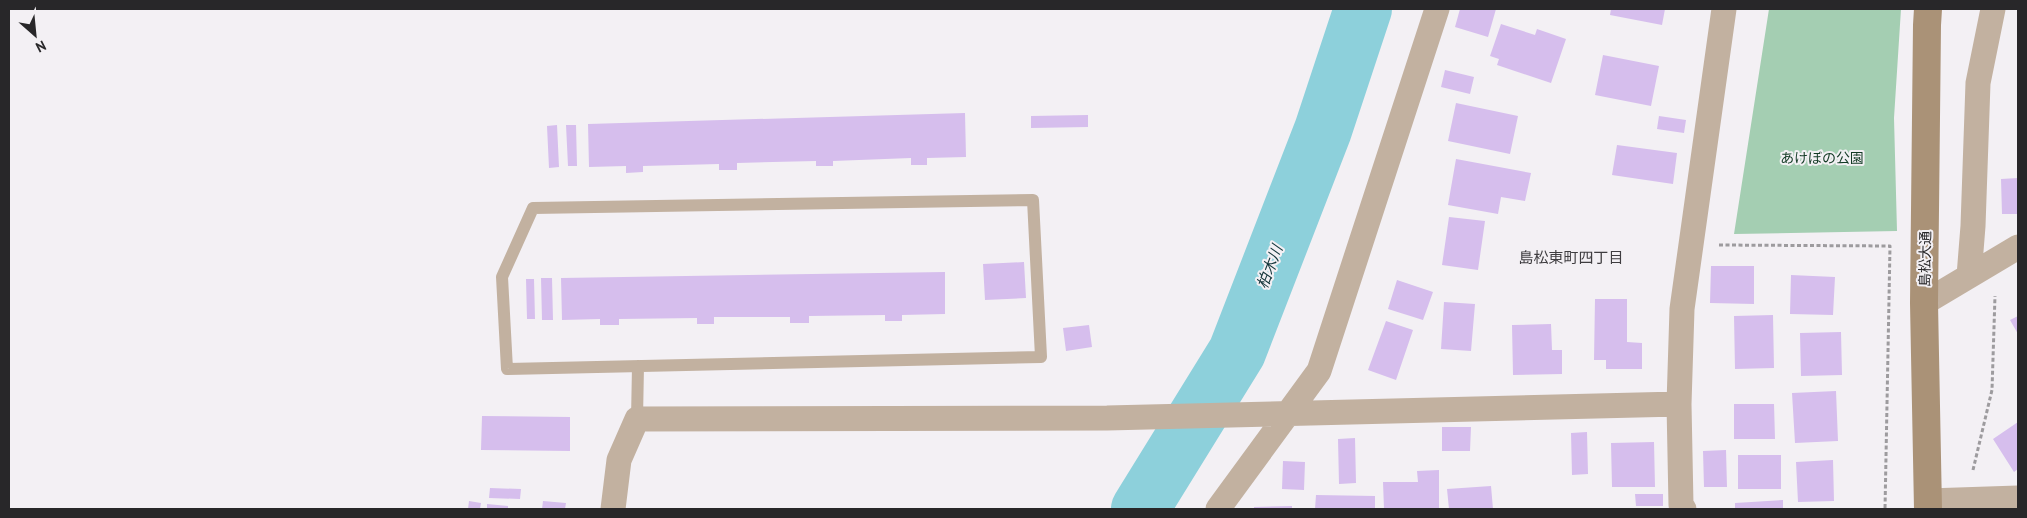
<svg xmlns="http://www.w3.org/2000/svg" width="2027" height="518" font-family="'PT Sans','Noto Sans JP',sans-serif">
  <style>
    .green { fill: #a4ceb2 }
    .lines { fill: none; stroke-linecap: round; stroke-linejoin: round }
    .river { stroke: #8dd0db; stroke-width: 58 }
    .building { fill: #d6beed }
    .path { stroke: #9d9b9e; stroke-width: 3; stroke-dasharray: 4 2.5; stroke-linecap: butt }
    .lane { stroke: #c2b1a0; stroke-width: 12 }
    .street { stroke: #c2b1a0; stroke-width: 25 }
    .secondary { stroke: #aa9277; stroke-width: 28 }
    .labels { text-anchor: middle; stroke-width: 4; stroke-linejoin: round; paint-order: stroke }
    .park-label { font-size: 14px; fill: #123a24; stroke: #f3f0f4 }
    .street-label { font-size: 14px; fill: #282729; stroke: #f3f0f4 }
    .neighbourhood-label { font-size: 15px; fill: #3f3d40; stroke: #f3f0f4 }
    .water-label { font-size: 15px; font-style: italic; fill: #113338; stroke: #f3f0f4 }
  </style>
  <rect width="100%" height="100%" fill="#f3f0f4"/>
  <path class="green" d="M1769 9H1901L1894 118 1897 231 1734 234Z"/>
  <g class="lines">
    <path class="river" d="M1140 509 1237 352 1323 130 1363 9"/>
  </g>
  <path class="building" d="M1460 9H1496L1488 37 1455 27Z
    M1611 9H1665L1662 25 1610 15Z
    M1501 24 1535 35 1537 29 1566 39 1551 83 1497 65 1499 59 1490 56Z
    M1603 55 1659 66 1651 106 1595 95Z
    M1445 70 1474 77 1470 94 1441 87Z
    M1456 103 1518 116 1510 154 1448 141Z
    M965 113 966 157 927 158V165H911V158L833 161V166H816V161L737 163V170H719V164L643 166V172L626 173V166L589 167 588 124Z
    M1088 115V127L1031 128V116Z
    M1659 116 1686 120 1684 133 1657 129Z
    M557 125 559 167 549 168 547 126Z
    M566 125H576L577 166H568Z
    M1617 145 1677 153 1673 184 1612 175Z
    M1456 159 1531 173 1525 201 1501 197 1498 214 1448 205Z
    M2018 178V214H2002L2001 179Z
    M1449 217 1485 221 1478 270 1442 265Z
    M1024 262 1026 298 985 300 983 264Z
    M1711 266H1754V304L1710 303Z
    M945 272V314L902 315V321H885V315L809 316V323H790V317H714V324H697V318L619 319V325H600V319L562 320 561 278Z
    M1791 275 1835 277 1833 315 1790 314Z
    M541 278H552L553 320H542Z
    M526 279H534L535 319H527Z
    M1397 280 1433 292 1423 320 1388 309Z
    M1595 299H1627V342L1642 343V369H1606V360H1594Z
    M1444 302 1475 304 1471 351 1441 349Z
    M1773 315 1774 368 1735 369 1734 316Z
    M2018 316V334L2010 320Z
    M1386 321 1413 330 1396 380 1368 370Z
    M1551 324 1552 350H1562V374L1513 375 1512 325Z
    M1089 325 1092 347 1066 351 1063 328Z
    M1841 332 1842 375 1801 376 1800 333Z
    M1836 391 1838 441 1795 443 1792 393Z
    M1734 404H1774L1775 439H1734Z
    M482 416 570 417V451L481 450Z
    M2018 422V469L2014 472 1993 439Z
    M1442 427H1471L1470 451H1442Z
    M1587 432 1588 474 1572 475 1571 433Z
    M1355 438 1356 483 1339 484 1338 439Z
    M1654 442 1655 487H1612L1611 443Z
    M1726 450 1727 487H1704L1703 451Z
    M1738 455H1781V489H1738Z
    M1833 460 1834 501 1798 502 1796 462Z
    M1283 461 1305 462 1304 490 1282 489Z
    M1439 470V509H1384L1383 482H1418L1417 471Z
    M1491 486 1493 509H1449L1447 489Z
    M490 488 521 489 520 499 489 498Z
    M1635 494H1663V506H1636Z
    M1316 495 1375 496V509H1315Z
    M1783 500V509H1735V503Z
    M469 501 481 503 480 509H468Z
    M543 501 566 503 565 509H542Z
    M487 504 508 506V509H487Z
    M1292 506V509H1254V507Z"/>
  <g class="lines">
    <path class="path" d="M1719 245 1890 246 1885 509
      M1973 470 1992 390 1995 296"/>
    <path class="lane" d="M1033 200 1041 357 507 369 502 277 533 208Z
      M637 419 638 366"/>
    <path class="street" d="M1969 276 1973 226 1978 83 1993 9
      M1924 303 2018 247
      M1928 501 2018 498
      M613 509 619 460 637 419 1107 418 1679 404
      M1218 509 1319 371 1437 9
      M1684 509 1681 505 1679 404 1682 309 1724 9"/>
    <path class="secondary" d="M1928 509 1924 303 1927 25 1928 9"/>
  </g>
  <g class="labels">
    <g class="park-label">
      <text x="1822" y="163">あけぼの公園</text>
    </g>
    <g class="street-label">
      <text transform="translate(1925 259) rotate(-89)" y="5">島松大通</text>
    </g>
    <g class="neighbourhood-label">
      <text x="1571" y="263">島松東町四丁目</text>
    </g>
    <g class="water-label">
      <text transform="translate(1270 267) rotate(-69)" y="5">柏木川</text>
    </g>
  </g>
  <rect width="2027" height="518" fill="none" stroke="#282729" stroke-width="20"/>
  <g transform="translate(35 35) rotate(153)" stroke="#f3f0f4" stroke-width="4" paint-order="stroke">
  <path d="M0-4L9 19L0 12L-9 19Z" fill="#282729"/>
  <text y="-8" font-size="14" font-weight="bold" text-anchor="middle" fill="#282729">N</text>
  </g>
</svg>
